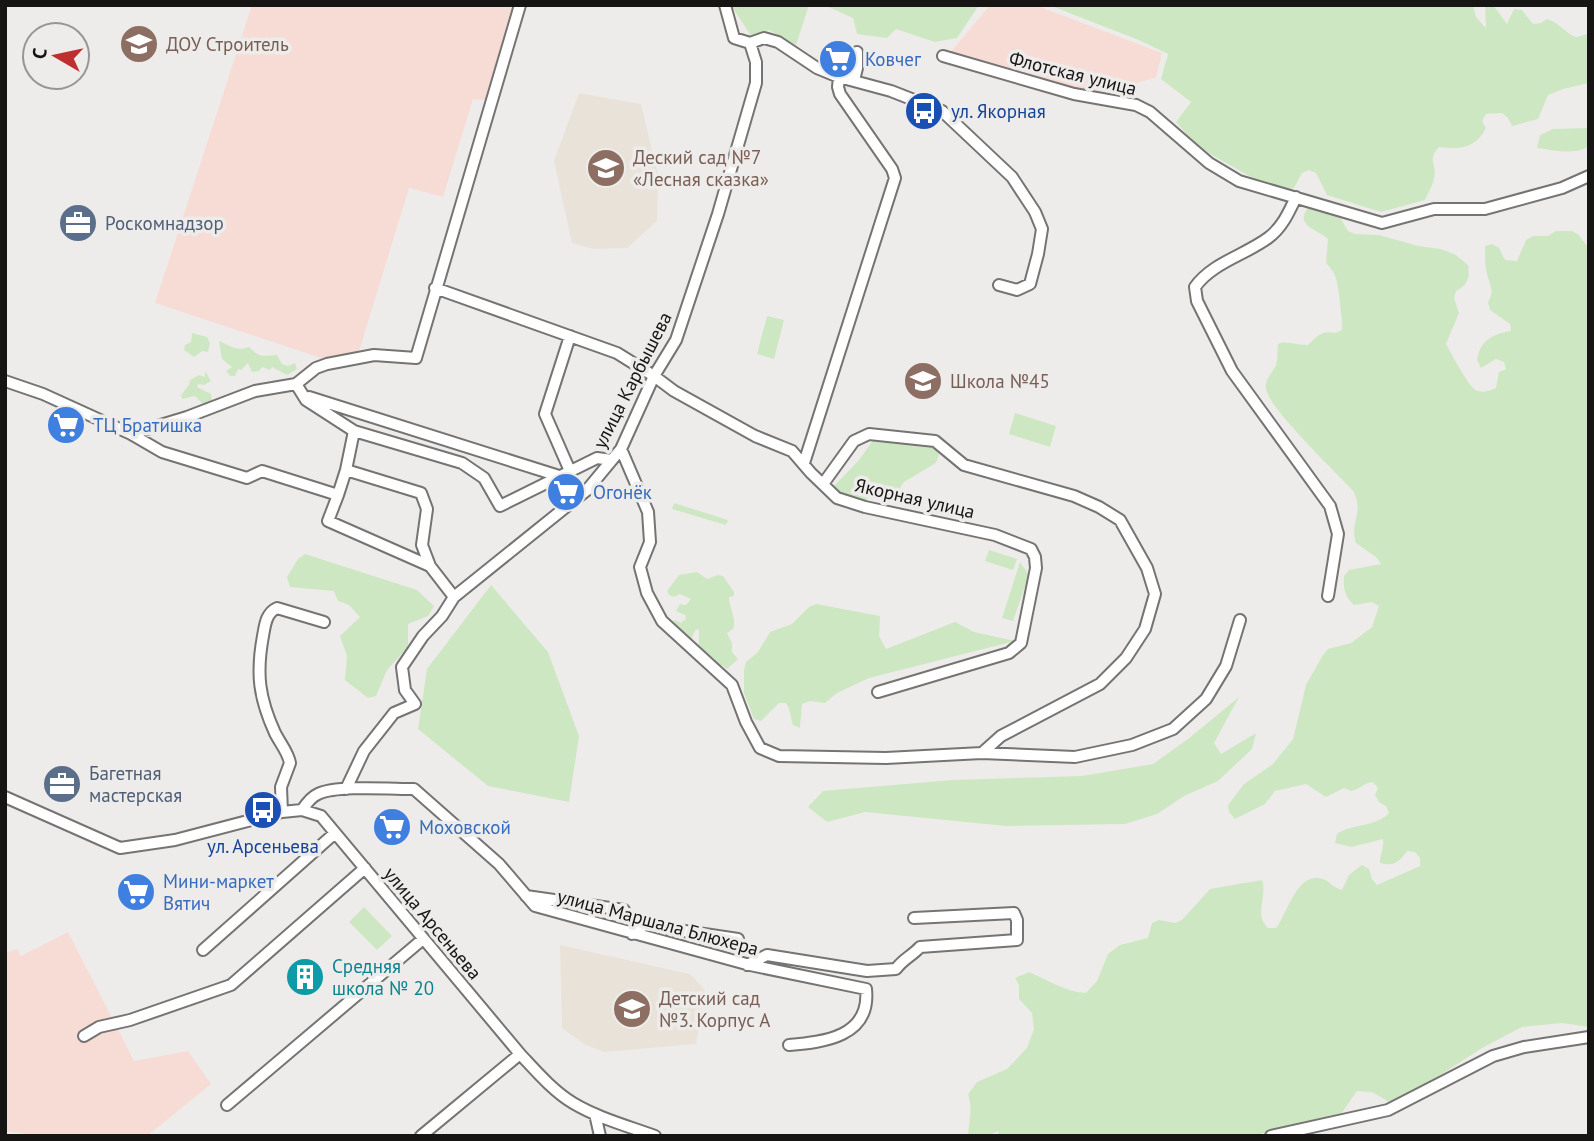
<svg xmlns="http://www.w3.org/2000/svg" width="1594" height="1141" font-family="'PT Sans',sans-serif">
  <style>
    .built { fill: #e9e2d9 }
    .industrial { fill: #f6dcd5 }
    .green { fill: #cee7c3 }
    .lines { fill: none; stroke-linecap: round; stroke-linejoin: round }
    .minor-casing { stroke: #767472; stroke-width: 14 }
    .minor { stroke: #fff; stroke-width: 10 }
    .labels { text-anchor: middle; stroke-width: 7; stroke-linejoin: round; paint-order: stroke }
    .education-label { font-size: 19px; fill: #785e54; stroke: #eeecea; text-anchor: start }
    .shop-label { font-size: 19px; fill: #366cbe; stroke: #eeecea; text-anchor: start }
    .street-label { font-size: 19px; fill: #161514; stroke: #eeecea }
    .transit-label { font-size: 19px; fill: #164399; stroke: #eeecea; text-anchor: start }
    .service-label { font-size: 19px; fill: #4e5e75; stroke: #eeecea; text-anchor: start }
    .culture-label { font-size: 19px; fill: #0d838f; stroke: #eeecea; text-anchor: start }
  </style>
  <rect width="100%" height="100%" fill="#eeecea"/>
  <path class="built" d="M579 93 641 104 658 175 657 221 627 248 593 249 572 243 554 161Z
    M560 945 690 974 705 990 696 1044 604 1052 584 1044 562 1028Z"/>
  <path class="industrial" d="M252 5H516L488 100 473 99 443 197 409 188 357 358H321L155 303Z
    M990 5H1035L1162 53 1156 77 1100 95 950 53Z
    M68 932 134 1061 188 1051 211 1084 147 1136H42L5 1131V953L17 949 21 956Z"/>
  <path class="green" d="M731 5H809L796 45 769 30 751 36Z
    M824 5H979L957 38 935 42 896 29 887 38 857 34 853 18Z
    M1049 5H1473L1476 17 1486 28 1485 6 1493 5 1507 24 1514 9 1522 10 1533 24 1541 23 1547 19C1559 22 1569 37 1577 37 1581 36 1585 34 1589 34V83L1563 89 1548 95 1538 119 1512 126 1508 118 1502 113 1486 114 1482 121 1486 128C1476 148 1460 150 1439 147 1426 161 1438 165 1434 178 1433 185 1428 193 1425 200L1381 212 1327 195 1316 173 1309 170 1302 173 1294 188 1287 190 1258 181 1198 147 1176 122 1191 102 1161 79 1168 54 1141 41Z
    M1589 128V146C1573 156 1554 150 1537 148L1540 135 1553 129Z
    M1310 206 1340 217 1348 231 1355 234 1379 235 1418 246 1441 249 1456 255 1468 265C1470 278 1468 285 1456 291L1454 298 1459 313 1446 344C1452 355 1466 381 1474 389 1480 394 1490 391 1496 388L1499 372 1506 369 1504 362 1496 359 1481 368 1477 360C1480 340 1493 334 1511 331L1510 324 1490 310 1488 302C1496 289 1488 283 1486 269 1485 262 1485 254 1485 246L1492 244 1499 248 1505 260 1517 261 1526 240 1533 236H1548L1556 231H1572L1579 235 1589 249V1027L1562 1023 1522 1027 1482 1048 1431 1081 1391 1103 1372 1092 1357 1091 1341 1114 1252 1136H999L998 1131 987 1136H968C969 1120 973 1110 968 1094L977 1082 1007 1069 1027 1048 1034 1029 1032 1013 1019 999V985L1015 978 1029 972C1048 980 1066 992 1086 993L1097 981 1108 954 1120 945 1148 938 1152 923 1159 920 1175 923 1182 920 1210 889 1262 880C1268 897 1253 914 1268 928H1276C1287 915 1297 870 1323 879 1331 882 1333 888 1342 890L1349 875 1362 865 1369 869 1372 879 1377 885 1420 866V858L1415 852 1407 851C1400 862 1393 867 1380 863 1380 854 1384 848 1383 839L1351 847 1335 843 1337 834C1353 823 1374 828 1389 813L1386 806 1379 802 1375 795 1378 788 1373 782C1364 783 1360 789 1351 791L1344 788 1326 797 1306 784 1275 791 1265 804 1235 819 1229 812 1228 805 1244 784 1273 764 1293 739 1306 685 1323 655 1328 649 1351 643 1372 627 1379 606 1372 602 1354 605C1345 597 1343 588 1344 576L1349 570 1381 564 1376 557 1356 543C1349 522 1364 515 1354 492 1337 473 1270 410 1266 389 1264 379 1273 373 1276 365 1278 359 1277 350 1278 344 1288 340 1297 346 1308 345 1317 336 1322 330 1335 333L1342 330C1343 323 1338 285 1336 278 1334 272 1330 267 1326 263L1328 239C1317 229 1292 225 1310 206Z
    M767 316 784 320 774 359 757 354Z
    M192 333 207 337 210 343 208 352 202 351 194 357 184 350 185 345 191 342Z
    M219 341C230 345 235 352 249 347 261 358 261 356 277 355L282 364 288 366 295 363 297 369 287 375 272 367 270 370 262 367 259 371 252 372 248 363 241 370 238 369 235 376H230L226 371 232 367 222 359Z
    M205 371 211 381 204 385 198 384 197 387 211 394 212 400 203 404 195 396 182 399 181 395 189 385 190 380 199 375 205 377Z
    M1015 413 1056 426 1050 447 1009 434Z
    M874 439 929 445 935 448 939 455 936 463 904 482 895 496 880 490 860 504 840 494 834 486 859 460Z
    M674 503 728 520 726 525 672 509Z
    M989 550 1017 559 1013 570 985 561Z
    M305 554 417 590 434 606 428 616 408 624V647L387 670 376 696 368 698 345 680 347 656 340 636 360 617 349 605 338 601 334 591 290 587 287 577 298 559Z
    M1020 562 1029 575 1013 621 1002 618Z
    M697 572 707 579 718 575 723 576 734 592V596L729 597C729 608 737 618 733 629L727 633 732 643V652L738 659 727 669 722 665H718L714 658 707 656 699 645V630L696 629 689 643 670 624 675 620 681 623 686 619 685 615 676 611 680 604 686 605 691 599 680 594 674 597 669 595 667 591 679 575Z
    M491 585 548 652 579 736 569 802 488 786 418 729 427 669Z
    M816 604 880 616 879 636 886 649 955 622 974 632 1015 641 869 678 837 693 825 703 810 701 802 704 800 728 793 725C790 717 791 710 786 703H779L761 721 754 719 744 693V670L746 662 758 652 770 632 792 624 809 607Z
    M1239 697 1214 743 1221 754 1256 733 1252 749 1218 781 1184 796 1157 814 1125 824 1006 826 865 812 827 822 808 807 823 791 952 780 1082 776 1153 764 1188 739Z
    M364 907 392 936 377 950 349 922Z"/>
  <g class="lines">
    <defs>
      <path id="minor" d="M725 5 734 38 750 43
        M750 43 764 38 778 42 817 68 839 77 891 91 942 111 1012 177 1035 212 1042 229 1038 254 1030 284 1017 290 999 285
        M943 56 1074 94 1136 105 1150 112 1209 163 1239 181 1382 223 1434 209H1485L1562 188 1589 176
        M854 80 857 68V52
        M1296 197C1289 212 1282 228 1268 238 1245 255 1212 263 1195 287L1197 301 1232 371 1330 506 1338 534 1328 596
        M435 288 617 353 654 376 674 391 755 436 792 451 811 473 837 498 865 507 995 535 1031 549 1035 557 1036 568 1021 643 1009 653 878 692
        M5 381 43 394 131 434 162 452 247 478 262 471 338 495 328 521 430 566 454 597
        M296 384 306 400 354 431 346 470 421 493 427 509 422 545 430 566
        M309 397 559 476
        M354 431 462 463 484 478 500 506 597 458 612 460
        M131 434 187 417 255 391 296 384 316 368 327 364 374 355 416 358 520 5
        M621 449 648 512 650 542 640 567 647 593 662 621 732 685 746 722 760 748 779 756 886 758 982 753 1075 757 1132 745 1173 729 1206 699 1226 666 1240 620
        M804 463 895 178 892 169 840 94 838 87 839 77
        M570 471 545 414 570 336
        M823 484 854 441 869 434 935 441 964 465 1074 496 1099 507 1120 520 1147 568 1155 594 1145 629 1126 658 1100 684 1001 736 982 753
        M338 495 346 470
        M346 789 364 751 394 713 415 704 405 690 402 667 423 636 442 616 454 597 587 490 621 449 654 376 676 340 718 214 756 83V62L750 43
        M5 797 120 848 175 840 282 812 302 810 321 816 520 1054C536 1071 553 1091 573 1103 598 1118 628 1126 655 1136
        M302 810C306 804 311 797 318 794 337 785 391 789 414 789L499 864 535 906 750 965 866 989C871 1037 824 1042 789 1045
        M282 812 281 787 290 763C288 752 280 743 275 733 259 698 256 674 263 636 265 625 266 613 277 608L324 622
        M526 896 624 910
        M632 934 644 925 738 939
        M203 950 335 833
        M747 965 767 955 867 971 896 969C903 959 912 956 920 947L1017 940V920L1014 913 914 918
        M84 1036 99 1027 130 1020 231 985 365 868
        M227 1105 423 939
        M595 1114 600 1136
        M421 1136 520 1054
        M1271 1136 1388 1110 1493 1056 1524 1047 1589 1037"/>
    </defs>
    <use href="#minor" class="minor-casing"/>
    <use href="#minor" class="minor"/>
  </g>
  <defs>
    <symbol id="school-disc" viewBox="-11 -11 22 22"><circle r="9.5" fill="#8d6e63" stroke="#eeecea"/><path d="M0-5L7-2L0 1L-7-2ZM-4 1L0 2.5L4 1V4Q0 6-4 4Z" fill="#fff"/></symbol>
    <symbol id="supermarket-disc" viewBox="-11 -11 22 22"><circle r="9.5" fill="#3f7fe0" stroke="#eeecea"/><path d="M-6-5.5h2.5l.6 2H6L4.5 2H-2.5L-4.4-4H-6ZM-1.5 3.2a1.3 1.3 0 1 0 .1 0ZM3 3.2a1.3 1.3 0 1 0 .1 0Z" fill="#fff"/></symbol>
    <symbol id="bus-disc" viewBox="-11 -11 22 22"><circle r="9.5" fill="#1a4fb4" stroke="#eeecea"/><path d="M-5-6H5V4H4V6H2V4H-2V6H-4V4H-5ZM-3.5-4V0h7V-4ZM-3.5 1.2v1.5H-2V1.2ZM2 1.2v1.5H3.5V1.2Z" fill="#fff"/></symbol>
    <symbol id="office-disc" viewBox="-11 -11 22 22"><circle r="9.5" fill="#5c6f8a" stroke="#eeecea"/><path d="M-6-3h4V-5.5h4V-3h4V5H-6ZM-1-4.5V-3h2v-1.5ZM-6 0V1H6V0Z" fill="#fff"/></symbol>
    <symbol id="building-disc" viewBox="-11 -11 22 22"><circle r="9.5" fill="#0f9aa8" stroke="#eeecea"/><path d="M-4-6H4V6H1V3H-1V6H-4ZM-2.5-4.3h1.7v1.8h-1.7ZM.8-4.3h1.7v1.8H.8ZM-2.5-1h1.7V.8h-1.7ZM.8-1h1.7V.8H.8Z" fill="#fff"/></symbol>
  </defs>
  <g fill-rule="evenodd">
    <use href="#school-disc" x="117" y="22" width="44" height="44"/>
    <use href="#supermarket-disc" x="816" y="37" width="44" height="44"/>
    <use href="#bus-disc" x="902" y="89" width="44" height="44"/>
    <use href="#school-disc" x="584" y="146" width="44" height="44"/>
    <use href="#office-disc" x="56" y="201" width="44" height="44"/>
    <use href="#school-disc" x="901" y="359" width="44" height="44"/>
    <use href="#supermarket-disc" x="44" y="403" width="44" height="44"/>
    <use href="#supermarket-disc" x="544" y="470" width="44" height="44"/>
    <use href="#office-disc" x="40" y="762" width="44" height="44"/>
    <use href="#bus-disc" x="241" y="788" width="44" height="44"/>
    <use href="#supermarket-disc" x="370" y="805" width="44" height="44"/>
    <use href="#supermarket-disc" x="114" y="870" width="44" height="44"/>
    <use href="#building-disc" x="283" y="955" width="44" height="44"/>
    <use href="#school-disc" x="610" y="987" width="44" height="44"/>
  </g>
  <g class="labels">
    <g class="education-label">
      <text x="166" y="51">ДОУ Строитель</text>
      <text x="633" y="164">Деский сад №7<tspan x="633" dy="22">«Лесная сказка»</tspan></text>
      <text x="950" y="388">Школа №45</text>
      <text x="659" y="1005">Детский сад<tspan x="659" dy="22">№3. Корпус А</tspan></text>
    </g>
    <g class="shop-label">
      <text x="865" y="66">Ковчег</text>
      <text x="93" y="432">ТЦ Братишка</text>
      <text x="593" y="499">Огонёк</text>
      <text x="419" y="834">Моховской</text>
      <text x="163" y="888">Мини-маркет<tspan x="163" dy="22">Вятич</tspan></text>
    </g>
    <g class="street-label">
      <text transform="translate(1073 73) rotate(14)" y="7">Флотская улица</text>
      <text transform="translate(632 380) rotate(-63)" y="7">улица Карбышева</text>
      <text transform="translate(915 498) rotate(13)" y="7">Якорная улица</text>
      <text transform="translate(658 922) rotate(15)" y="7">улица Маршала Блюхера</text>
      <text transform="translate(433 923) rotate(50)" y="7">улица Арсеньева</text>
    </g>
    <g class="transit-label">
      <text x="951" y="118">ул. Якорная</text>
      <text x="263" y="853" text-anchor="middle">ул. Арсеньева</text>
    </g>
    <g class="service-label">
      <text x="105" y="230">Роскомнадзор</text>
      <text x="89" y="780">Багетная<tspan x="89" dy="22">мастерская</tspan></text>
    </g>
    <g class="culture-label">
      <text x="332" y="973">Средняя<tspan x="332" dy="22">школа № 20</tspan></text>
    </g>
  </g>
  <rect width="1594" height="1141" fill="none" stroke="#161514" stroke-width="14"/>
  <g transform="translate(56 56) rotate(279)"><circle r="33" fill="#eeecea" stroke="#989694" stroke-width="2"/>
  <path d="M0-5L12 26L0 18L-12 26Z" fill="#be2f2f"/>
  <text y="-10" font-size="19" font-weight="bold" text-anchor="middle" fill="#161514">С</text>
  </g>
</svg>
